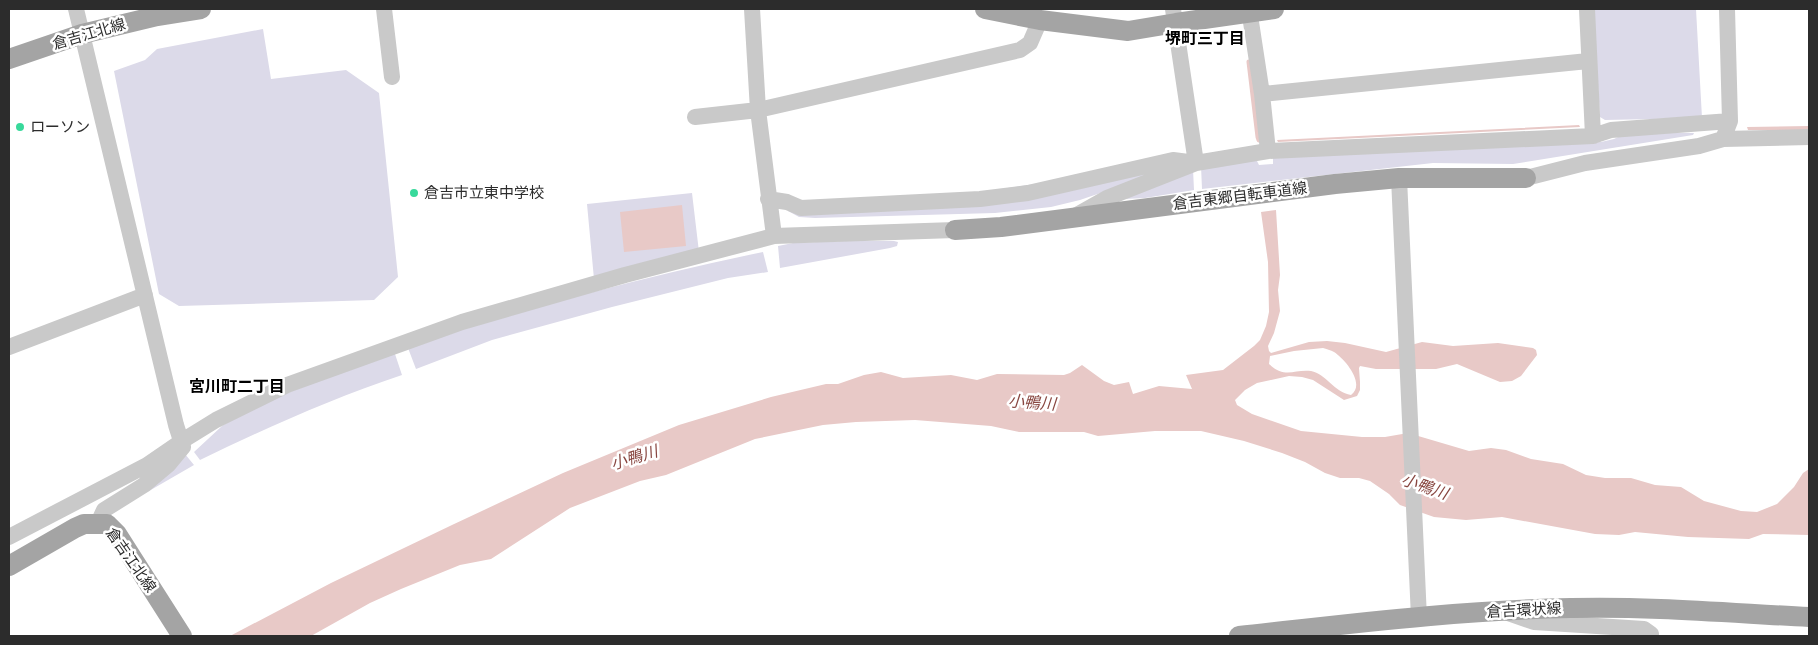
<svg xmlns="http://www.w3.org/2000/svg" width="1818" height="645" font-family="Helvetica,'Noto Sans JP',sans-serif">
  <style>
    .green { fill: #dcdae9 }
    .water { fill: #e8c9c7; fill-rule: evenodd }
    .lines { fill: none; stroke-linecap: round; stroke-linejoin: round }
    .stream { stroke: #e8c9c7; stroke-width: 5 }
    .minor { stroke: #c9c9c9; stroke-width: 16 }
    .major { stroke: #a4a4a4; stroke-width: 20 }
    .poi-dot { fill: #38d99b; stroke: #fff; stroke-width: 2 }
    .labels { text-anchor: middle; stroke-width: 5; stroke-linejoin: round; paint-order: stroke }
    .street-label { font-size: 15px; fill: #2c2c2c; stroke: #fff }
    .poi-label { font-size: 15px; fill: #2c2c2c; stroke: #fff; text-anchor: start }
    .neighbourhood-label { font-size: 16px; font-weight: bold; fill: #000; stroke: #fff }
    .water-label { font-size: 16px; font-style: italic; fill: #884640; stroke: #fff }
  </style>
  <rect width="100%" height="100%" fill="#fff"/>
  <path class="green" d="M1593 9H1696L1702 118 1605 120 1600 117Z
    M263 29 271 79 346 70 379 93 398 277 374 300 179 306 159 294 114 71 145 60 157 49Z
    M1628 132 1694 133 1693 135 1513 164 1433 163 1202 189 1201 166 1255 157 1259 165 1273 164V157L1601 142 1614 139Z
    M1172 164 1115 188 1080 200 1051 207 995 213 815 218 799 217 788 211 856 210Z
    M1193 169 1194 190 1145 198 1124 199Z
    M692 193 699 252 594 279 587 204Z
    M843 241H894L898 242 897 246 890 248 780 268 778 246 793 243Z
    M763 252 768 272 728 278 612 307 492 340 416 369 408 348C467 326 528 309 589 293 647 278 704 264 763 252Z
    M394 351 402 375C333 398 266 428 200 460L194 452 222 426 247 411 306 385Z
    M185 454 194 465 149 491Z"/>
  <path class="water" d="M1579 125 1580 127 1278 142 1277 140Z
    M1809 126V130H1748L1747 127Z
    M682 205 686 246 624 252 620 212Z
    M1276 210 1280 275 1278 290 1280 311 1274 333 1268 346 1269 351 1271 353 1309 342 1327 341 1345 343 1386 352 1422 342 1453 346 1498 343 1533 348 1536 350 1537 355 1521 376 1512 381 1500 382 1457 364 1436 369H1376L1360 366 1359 368 1360 382V390L1357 396 1344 400 1313 380 1302 377 1289 376 1257 383 1245 390 1235 400 1237 405 1252 414 1301 431 1362 437H1385L1408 433 1469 451 1491 448 1506 450 1531 459 1563 464 1586 475 1605 478H1631L1655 485 1681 487 1704 501 1741 511 1757 512 1777 504 1794 487 1803 473 1809 469V535L1763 534 1749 539 1688 537 1635 532 1619 535 1595 534 1502 517 1466 520 1434 517 1400 505 1389 494 1370 481 1359 478H1340L1325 473 1305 462 1282 453 1244 441 1201 431H1155L1098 436 1084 432H1019L991 426 915 420 856 422 823 425 755 439 666 475 640 481 570 508 491 559 460 565 401 589 370 603 311 636H230L331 583 452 525 563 473 679 425 771 397 826 384H838L864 375 881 372 903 378 951 375 977 380 997 374 1064 375 1070 373 1082 365 1104 381 1114 385 1129 382 1133 394 1159 386 1192 389 1186 375 1223 370 1254 346 1260 340 1266 326 1269 312 1268 262 1261 212ZM1323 348C1326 349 1331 350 1334 352 1345 359 1366 384 1351 395 1334 392 1326 374 1311 371 1294 369 1285 379 1269 364L1270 356 1294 351Z"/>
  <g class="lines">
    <path class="stream" d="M1249 62 1258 137 1259 140"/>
    <path class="minor" d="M76 9 176 425 183 447 169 464 144 485 104 510 98 523
      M384 9 392 77
      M752 9 758 110 774 236
      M1249 9 1262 94 1268 151
      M1587 9 1593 136
      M1727 9 1730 121
      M1262 94 1588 61
      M695 117 758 110 1020 50 1030 43 1040 20
      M1399 178 1419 618
      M1526 178 1585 163 1699 146 1723 139 1809 137
      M768 199 787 202 801 208 980 199 1028 193 1173 160 1196 163 1268 151 1593 136 1611 130 1730 121 1723 139
      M1075 216 1107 198 1196 163 1173 9
      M9 347 145 295
      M9 537 147 465 182 441 216 420 287 385 462 322 625 275 774 236 955 230
      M1505 612 1534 622 1644 629 1651 634"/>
    <path class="major" d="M985 9 1040 20 1128 31 1176 23 1274 9
      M9 59 82 34 157 16 201 9
      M955 230 1001 227 1335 184 1399 178H1526
      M9 566 75 528 84 524H107L117 534 182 636
      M1239 636C1349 624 1460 610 1571 608 1650 606 1730 613 1809 617"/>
  </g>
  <g class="poi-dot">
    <circle cx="20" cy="127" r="5"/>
    <circle cx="414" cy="193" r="5"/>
  </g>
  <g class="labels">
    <g class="street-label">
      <text transform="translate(89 34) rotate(-16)" y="5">倉吉江北線</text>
      <text transform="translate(1240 196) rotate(-7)" y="5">倉吉東郷自転車道線</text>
      <text transform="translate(131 560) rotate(55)" y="5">倉吉江北線</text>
      <text transform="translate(1524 610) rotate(-3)" y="5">倉吉環状線</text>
    </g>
    <g class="poi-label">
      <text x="30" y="132">ローソン</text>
      <text x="424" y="198">倉吉市立東中学校</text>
    </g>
    <g class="neighbourhood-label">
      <text x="1205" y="44">堺町三丁目</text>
      <text x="237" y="392">宮川町二丁目</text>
    </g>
    <g class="water-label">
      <text transform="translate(1032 402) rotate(4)" y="6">小鴨川</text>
      <text transform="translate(634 457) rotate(-17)" y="6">小鴨川</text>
      <text transform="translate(1425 486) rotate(19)" y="6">小鴨川</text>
    </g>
  </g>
  <rect width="1818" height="645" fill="none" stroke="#2c2c2c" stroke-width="20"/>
</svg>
